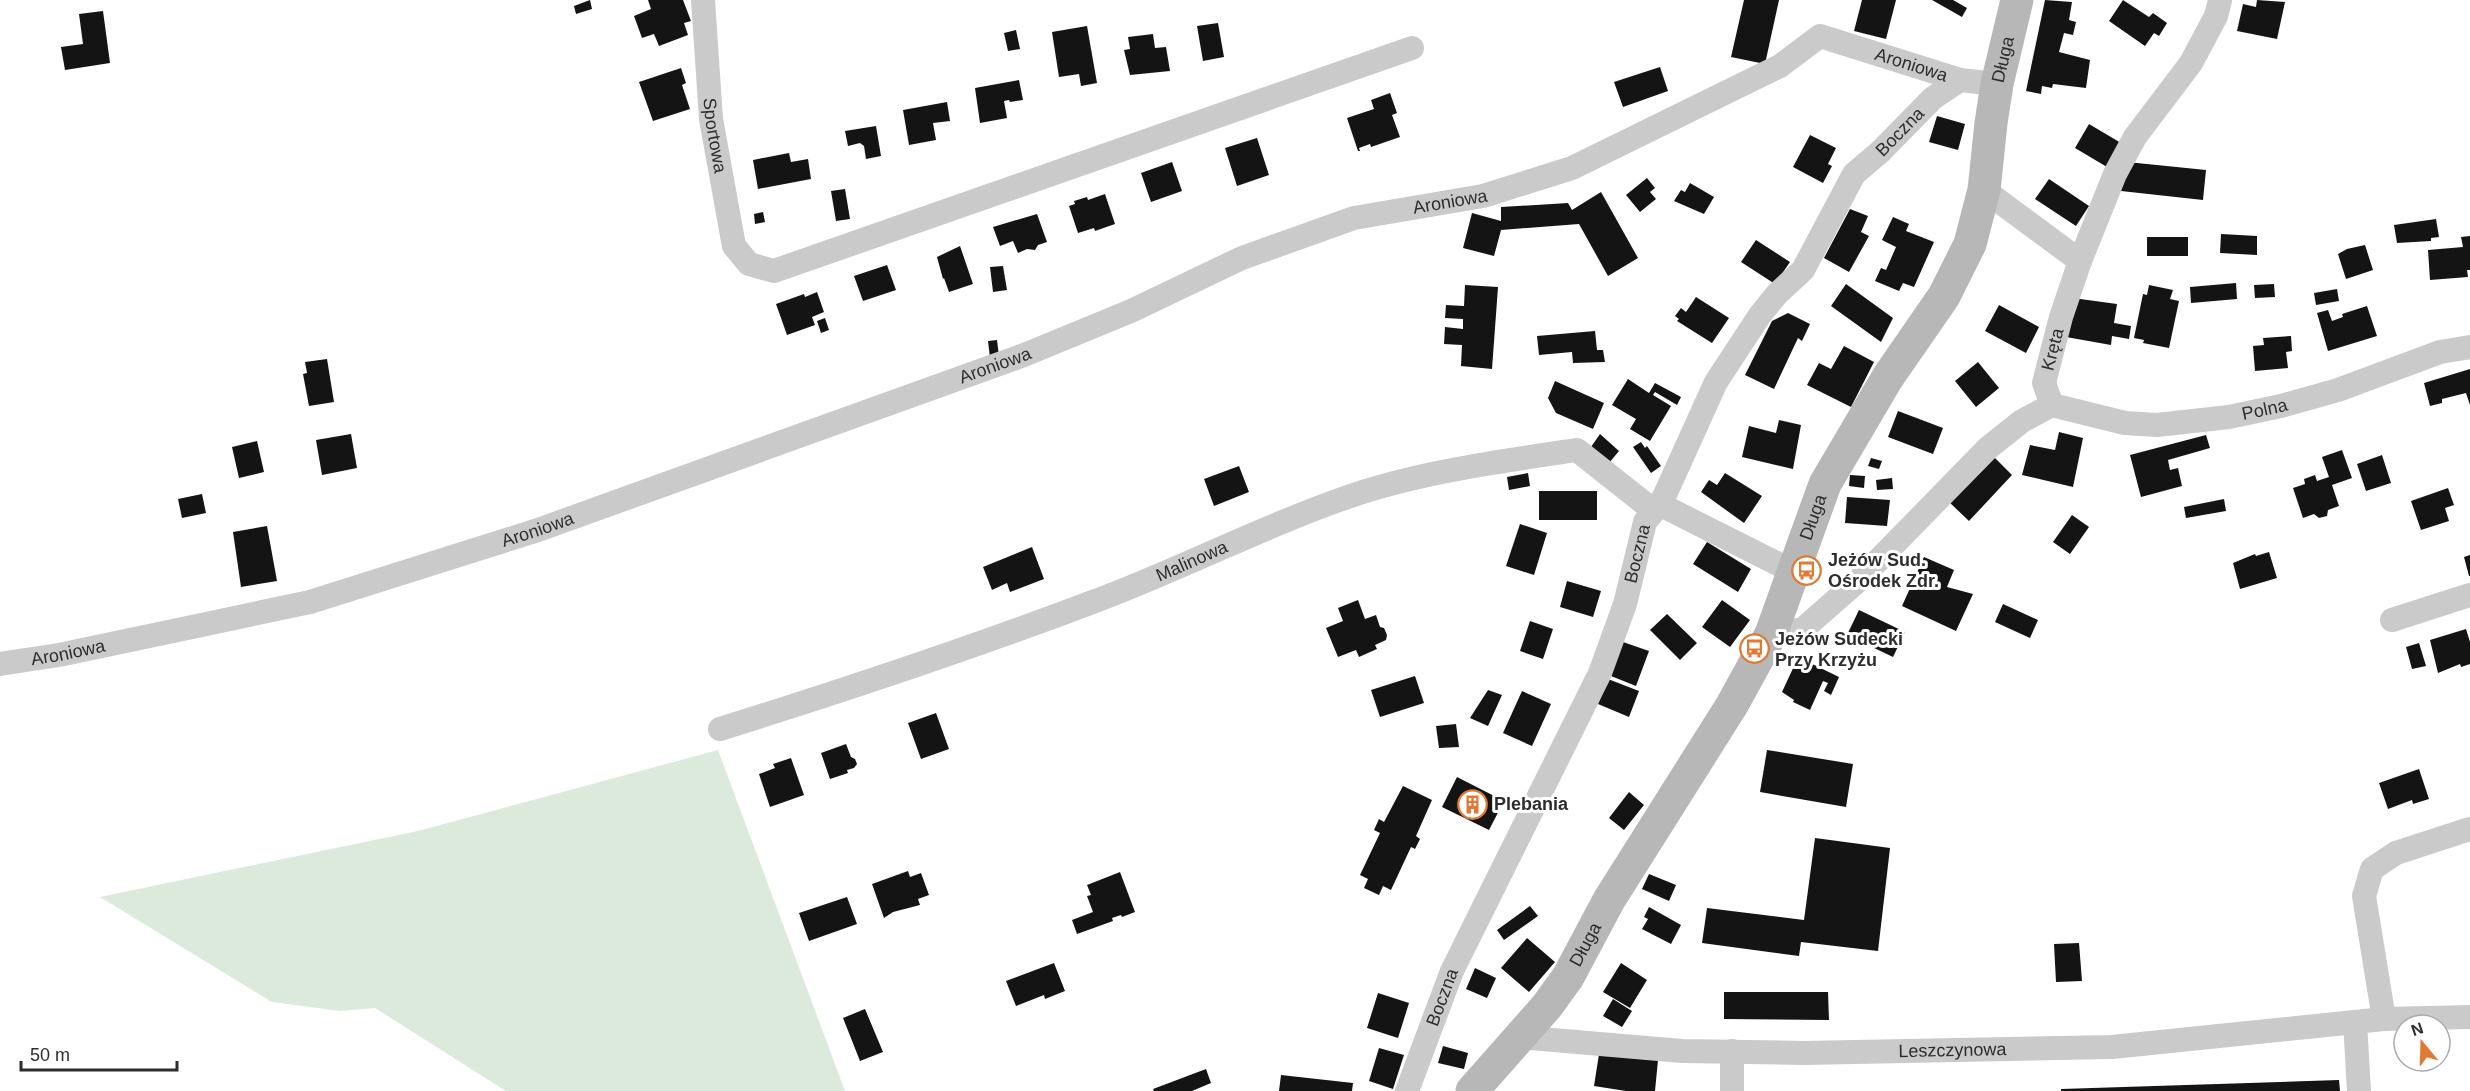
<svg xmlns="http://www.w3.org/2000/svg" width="2470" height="1091" font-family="Helvetica,sans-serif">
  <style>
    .green { fill: #dbeada }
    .building { fill: #141414 }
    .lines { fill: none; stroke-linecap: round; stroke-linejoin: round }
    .street { stroke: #cacaca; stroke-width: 24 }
    .secondary { stroke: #b7b7b7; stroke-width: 33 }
    .labels { text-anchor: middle; stroke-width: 6; stroke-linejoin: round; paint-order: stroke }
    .street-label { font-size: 18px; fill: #2d2d2d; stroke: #fff }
    .poi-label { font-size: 18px; font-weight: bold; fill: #2d2d2d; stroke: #fff; text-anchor: start }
  </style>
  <rect width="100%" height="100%" fill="#fff"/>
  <path class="green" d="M718 750 845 1091H506L375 1008 340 1011 272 1002 100 897 418 831Z"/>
  <path class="building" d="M590 0 592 9 576 14 574 6Z
    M648 0H683L691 21 684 23 688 35 659 46 654 34 642 38 634 16 651 9Z
    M1744 0H1779L1765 64 1731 57Z
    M1862 0H1896L1886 39 1854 31Z
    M1932 0H1953L1967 8 1962 17Z
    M2045 0 2072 2 2069 20 2076 22 2073 35 2064 33 2059 52 2090 60 2086 88 2053 84 2052 88 2042 86 2041 94 2026 91Z
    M2123 0 2149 17 2153 13 2167 23 2159 36 2154 33 2145 46 2109 21Z
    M2257 0 2285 2 2277 39 2237 31 2243 4 2256 7Z
    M103 11 110 63 65 70 61 47 83 44 79 14Z
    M1218 23 1224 57 1203 61 1197 26Z
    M1087 26 1097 83 1081 86 1079 74 1059 77 1052 32Z
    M1016 30 1020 49 1008 51 1004 33Z
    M1153 34 1155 48 1166 47 1170 71 1130 75 1124 50 1130 49 1128 37Z
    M1660 67 1668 91 1623 107 1614 82Z
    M681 68 686 83 682 85 690 109 653 121 639 82Z
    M1019 80 1023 100 1010 102 1009 100 1004 101 1007 118 980 123 975 88Z
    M1390 93 1397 113 1392 115 1400 137 1371 147 1370 144 1359 148 1360 151H1358L1347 118 1374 109 1371 100Z
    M947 102 950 121 933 123 936 140 909 145 903 110Z
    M1937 116 1965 124 1958 150 1929 142Z
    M2089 124 2121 143 2107 167 2075 148Z
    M876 126 881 156 866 159 864 146 860 143 848 146 845 131Z
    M1810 135 1836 148 1828 164 1832 166 1823 183 1793 167Z
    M1257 138 1269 175 1237 186 1225 148Z
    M789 153 791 162 808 159 811 179 758 189 753 160Z
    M1172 162 1182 191 1151 202 1141 173Z
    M2127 162 2206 170 2203 200 2121 191Z
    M1647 178 1655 188 1650 192 1656 199 1640 212 1626 195Z
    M2049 179 2089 206 2076 226 2035 199Z
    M1690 183 1714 197 1704 214 1674 201 1681 190 1685 192Z
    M845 189 850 219 836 221 831 191Z
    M1601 192 1638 258 1608 276 1579 224 1501 230 1494 256 1463 248 1472 213 1501 221V207L1568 203 1572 210Z
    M1105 194 1115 224 1095 231 1094 228 1078 233 1069 206 1075 204 1074 201 1087 197 1088 200Z
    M1850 209 1868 216 1861 232 1869 236 1849 272 1824 258Z
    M763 212 765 222 755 224 754 214Z
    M1037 214 1047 242 1038 245 1035 250 1027 249 1018 253 1013 241 1000 246 993 227Z
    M1893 217 1909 224 1906 231 1934 242 1914 287 1903 283 1899 291 1875 281 1881 268 1886 270 1896 247 1882 240Z
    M2436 219 2439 237 2431 238V241L2397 243 2394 225Z
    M2221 234 2257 236V255L2220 253Z
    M2470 236V270H2467L2468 277 2430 280 2428 250 2463 247 2461 237Z
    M2147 237H2188V256H2147Z
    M1756 240 1790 262 1775 284 1741 262Z
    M2365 245 2373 270 2346 279 2338 254 2347 249Z
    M960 246 973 284 949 292 944 278 943 279 937 257Z
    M887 265 896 290 863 301 854 276Z
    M1003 266 1007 290 993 292 990 267Z
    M2236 283 2237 299 2191 303 2190 287Z
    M1846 284 1893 318 1881 342 1831 306Z
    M2274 284 2275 297 2255 298 2254 285Z
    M1465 285 1498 287 1492 369 1461 366 1462 345 1444 344 1445 327 1463 329V319L1445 318 1446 305 1464 306Z
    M2149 285 2173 290 2170 299 2179 301 2169 348 2143 343 2144 340 2134 338 2143 294 2147 295Z
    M2337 289 2339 301 2316 305 2314 293Z
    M817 292 824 312 812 317 815 325 787 335 776 304 804 294 805 297Z
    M1696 297 1729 318 1712 343 1677 321 1679 319 1675 316 1681 308 1686 312Z
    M2073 298 2117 304 2114 323 2131 326 2129 339 2112 336 2111 345 2066 337Z
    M1999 305 2039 327 2026 353 1985 331Z
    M2367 306 2377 336 2328 351 2317 313 2328 310 2332 321 2343 317 2342 314Z
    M1788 313 1810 324 1802 341 1798 338 1774 389 1745 375 1772 321Z
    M825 318 829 330 821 333 817 321Z
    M1595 331 1597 350H1603L1605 362 1573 363 1572 352 1539 355 1537 336Z
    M2291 336 2292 351 2286 352 2288 368 2255 371 2253 346 2264 345 2263 338Z
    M997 340 999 356 990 358 988 341Z
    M1844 346 1874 362 1851 407 1807 385 1819 363 1831 369Z
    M327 359 334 402 309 406 303 374 307 373 305 362Z
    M1978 362 1999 388 1976 407 1955 381Z
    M2470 369V405L2466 393 2442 399V403L2430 406 2424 383Z
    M1628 379 1649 393 1655 383 1681 397 1677 405 1655 392 1653 395 1671 406 1650 441 1630 429 1636 419 1612 405Z
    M1555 381 1604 403 1593 429 1556 413 1548 398Z
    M1898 411 1943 428 1933 454 1888 437Z
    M1779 420 1801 425 1793 469 1742 457 1749 426 1776 433Z
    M2059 432 2083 438 2073 487 2022 475 2030 445 2055 450Z
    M351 434 357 468 322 475 316 440Z
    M1600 434 1619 451 1609 463 1591 447Z
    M2206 435 2210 448 2168 460 2170 470 2178 468 2182 486 2141 497 2130 455Z
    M257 441 264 472 239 478 232 447Z
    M1641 442 1645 448 1647 446 1661 466 1651 473 1633 447Z
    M2342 450 2352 478 2332 485 2339 506 2328 510 2327 516 2319 518 2314 514 2303 518 2293 488 2305 484 2304 479 2315 475 2317 481 2329 477 2322 457Z
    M1991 454 2012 475 1969 521 1947 500Z
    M2382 455 2391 483 2366 491 2357 464Z
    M1871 458 1882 461 1879 469 1868 466Z
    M1239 466 1249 492 1214 506 1204 479Z
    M1528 473 1530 486 1509 490 1507 477Z
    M1725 473 1762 496 1744 523 1701 492 1709 480 1717 485Z
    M1850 475 1865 476 1864 488 1849 486Z
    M1892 478 1893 489 1877 490 1876 480Z
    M2448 488 2454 505 2445 508 2449 521 2421 530 2411 501Z
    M1539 491H1597V520H1539Z
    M202 494 206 513 182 518 178 499Z
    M1847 497 1890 500 1887 526 1845 523Z
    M2224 499 2226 511 2186 518 2184 507Z
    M2072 515 2089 527 2070 554 2053 542Z
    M1520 524 1547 533 1534 575 1506 566Z
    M267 526 277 581 241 587 233 532Z
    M1707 542 1751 569 1738 592 1693 564Z
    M1032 547 1044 579 1010 592 1007 583 992 590 983 567Z
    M2269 552 2277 578 2240 589 2233 563 2255 554 2256 556Z
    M2470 555V576H2469L2464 557Z
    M1924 557 1954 570 1947 587 1973 594 1956 631 1902 606Z
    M1567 581 1601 591 1593 617 1560 607Z
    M1358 600 1365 619 1376 615 1380 627 1384 628 1387 635 1386 640 1375 645 1377 649 1359 657 1356 650 1338 657 1326 628 1343 621 1338 608Z
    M1722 600 1750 620 1730 647 1702 627Z
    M2003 604 2038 620 2030 638 1995 622Z
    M1859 610 1905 632 1893 657 1847 635Z
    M1667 614 1697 643 1680 660 1650 630Z
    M1530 621 1553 629 1543 659 1520 651Z
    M2466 629 2470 642V664L2461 667 2460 664 2438 673 2430 640Z
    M1623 642 1649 651 1636 686 1611 676Z
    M2419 643 2426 666 2412 669 2406 647Z
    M1804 660 1839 677 1831 695 1824 691 1828 683 1823 681 1810 710 1793 702 1794 700 1782 692 1795 664 1801 667Z
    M1415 676 1424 703 1380 717 1371 690Z
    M1608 679 1639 691 1629 717 1598 704Z
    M1488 690 1502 695 1488 726 1470 718Z
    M1522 691 1551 704 1532 746 1503 733Z
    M936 713 949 749 921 759 908 723Z
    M1456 724 1459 747 1439 748 1436 726Z
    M846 744 851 757 855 759 857 764 854 768 847 770 848 773 830 779 821 753Z
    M1767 750 1853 764 1846 807 1760 792Z
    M791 758 804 795 770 807 759 774 775 768 773 764Z
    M2419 769 2429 799 2413 804 2412 800 2388 809 2379 783Z
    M1457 777 1504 801 1489 830 1442 807Z
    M1403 786 1432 800 1416 836 1420 839 1415 849 1411 847 1391 890 1383 886 1379 895 1364 888 1368 879 1360 875 1380 833 1374 830 1379 819 1384 822Z
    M1629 792 1644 805 1624 830 1609 818Z
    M1815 838 1890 848 1878 951 1801 942 1799 956 1702 943 1707 908 1804 920Z
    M908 871 910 877 921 873 929 895 918 899 920 905 893 912 884 918 872 884Z
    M1120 872 1135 912 1122 917 1121 915 1112 918 1113 921 1077 934 1072 920 1093 912 1087 896 1091 895 1087 885Z
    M1649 874 1676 885 1669 901 1642 889Z
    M847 897 857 924 809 941 799 913Z
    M1530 906 1538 916 1504 940 1497 930Z
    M1649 907 1681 925 1671 944 1642 929 1648 919 1644 917Z
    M1527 938 1555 962 1529 992 1501 968Z
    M2079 943 2082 981 2056 982 2054 944Z
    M1054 963 1065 991 1045 999 1044 995 1016 1006 1006 981Z
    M1621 963 1647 980 1630 1008 1603 992Z
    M1475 968 1496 978 1487 998 1466 989Z
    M1724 992H1828L1829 1020 1724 1019Z
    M1378 993 1409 1003 1398 1038 1367 1028Z
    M1613 999 1632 1011 1622 1027 1603 1016Z
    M865 1009 883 1052 860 1061 843 1018Z
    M1443 1046 1468 1053 1464 1069 1438 1063Z
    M1379 1048 1404 1055 1393 1089 1369 1081Z
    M1599 1054 1658 1060 1655 1091H1626L1594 1086Z
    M1206 1069 1211 1083 1192 1091H1154L1153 1089Z
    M1281 1075 1353 1083 1352 1091H1279Z
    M2339 1080 2340 1091H2061V1089Z"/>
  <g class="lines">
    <g class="street">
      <path id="s1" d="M703 0 711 119 734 246 749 264 774 271 1412 48"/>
      <path d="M1984 190 2080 261"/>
      <path id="s2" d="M2052 405 2044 383 2061 317 2080 261 2115 174 2135 137 2191 63 2216 16 2220 0"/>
      <path id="s3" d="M2052 405 2125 423 2157 425 2229 417 2281 406 2338 390 2440 352 2470 347"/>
      <path d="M1659 504 1794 572"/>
      <path d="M2392 620 2470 595"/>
      <path d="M1771 634 1803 629 1860 579 1988 448 2022 421 2052 405"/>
      <path id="s4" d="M0 664 59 655 310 602 538 530 1024 355 1131 311 1242 258 1354 218 1483 196 1572 168 1780 66 1820 36 1960 80 1997 84"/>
      <path id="s5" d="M720 729C845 690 968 649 1090 603 1175 572 1256 529 1342 499 1413 473 1502 461 1577 450L1654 511"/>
      <path d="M2384 1019 2364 896 2372 869 2396 853 2470 829"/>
      <path d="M2355 1022 2359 1091"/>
      <path id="s6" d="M1519 1037 1682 1051 1804 1053 2112 1047 2384 1019 2470 1017"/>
      <path id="s7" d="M1407 1091 1452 971 1600 673 1625 604 1645 522 1663 499 1716 382 1760 315 1777 294 1803 270 1854 174 1880 152 1933 98 1960 80"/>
      <path d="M1732 1091V1051"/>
    </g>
    <path class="secondary" id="s8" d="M1472 1091 1547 1006 1568 977 1609 900 1732 705 1771 634 1825 484 1888 377 1944 296 1970 244 1984 190 1991 123 1997 84 2017 0"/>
  </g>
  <defs>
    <symbol id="bus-ring" viewBox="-11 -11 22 22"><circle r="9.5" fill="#fff" stroke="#df7933" stroke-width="1.5"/><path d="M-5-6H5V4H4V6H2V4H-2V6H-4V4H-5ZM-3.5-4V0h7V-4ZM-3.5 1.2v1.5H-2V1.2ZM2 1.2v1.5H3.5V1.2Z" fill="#df7933"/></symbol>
    <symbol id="building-ring" viewBox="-11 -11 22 22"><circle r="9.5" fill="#fff" stroke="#df7933" stroke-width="1.5"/><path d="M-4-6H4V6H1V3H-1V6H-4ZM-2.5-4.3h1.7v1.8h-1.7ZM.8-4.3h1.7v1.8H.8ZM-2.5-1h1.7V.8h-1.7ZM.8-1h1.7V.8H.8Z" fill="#df7933"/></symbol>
  </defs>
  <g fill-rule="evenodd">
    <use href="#bus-ring" x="1790" y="554" width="33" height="33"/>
    <use href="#bus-ring" x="1738" y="632" width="33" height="33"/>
    <use href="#building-ring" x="1456" y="788" width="33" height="33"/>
  </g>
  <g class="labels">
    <g class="street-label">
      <text dy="6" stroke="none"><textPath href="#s8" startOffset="1176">Długa</textPath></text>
      <text dy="6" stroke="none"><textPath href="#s4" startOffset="2031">Aroniowa</textPath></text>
      <text dy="6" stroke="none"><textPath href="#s7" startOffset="1090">Boczna</textPath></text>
      <text dy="6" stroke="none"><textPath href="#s1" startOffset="136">Sportowa</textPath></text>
      <text dy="6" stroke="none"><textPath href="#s4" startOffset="1527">Aroniowa</textPath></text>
      <text dy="6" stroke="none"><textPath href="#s2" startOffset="58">Kręta</textPath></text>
      <text dy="6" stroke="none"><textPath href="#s4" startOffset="1041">Aroniowa</textPath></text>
      <text dy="6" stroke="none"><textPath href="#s3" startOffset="216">Polna</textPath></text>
      <text dy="6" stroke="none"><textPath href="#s8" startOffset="672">Długa</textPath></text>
      <text dy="6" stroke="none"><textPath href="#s4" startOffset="555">Aroniowa</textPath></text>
      <text dy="6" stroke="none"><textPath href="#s7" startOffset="586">Boczna</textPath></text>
      <text dy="6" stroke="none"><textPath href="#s5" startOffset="501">Malinowa</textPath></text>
      <text dy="6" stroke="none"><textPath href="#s4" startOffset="69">Aroniowa</textPath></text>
      <text dy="6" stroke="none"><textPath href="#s8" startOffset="186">Długa</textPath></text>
      <text dy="6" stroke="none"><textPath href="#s7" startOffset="100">Boczna</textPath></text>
      <text dy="6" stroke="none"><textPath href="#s6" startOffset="434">Leszczynowa</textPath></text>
    </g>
    <g class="poi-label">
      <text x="1828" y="566">Jeżów Sud.<tspan x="1828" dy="21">Ośrodek Zdr.</tspan></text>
      <text x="1775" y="645">Jeżów Sudecki<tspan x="1775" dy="21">Przy Krzyżu</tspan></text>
      <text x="1494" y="810">Plebania</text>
    </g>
  </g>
  <g transform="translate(2422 1043) rotate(341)"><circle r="28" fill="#ffffff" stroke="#ababab" stroke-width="1.5"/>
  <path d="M0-4.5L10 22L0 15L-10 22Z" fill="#df7933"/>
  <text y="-9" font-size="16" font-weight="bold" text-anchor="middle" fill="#2d2d2d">N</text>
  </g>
  <path d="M21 1061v9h156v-9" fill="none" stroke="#2d2d2d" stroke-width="3"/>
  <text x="30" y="1061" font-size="18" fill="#2d2d2d" stroke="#ffffff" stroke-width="4.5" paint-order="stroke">50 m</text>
</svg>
